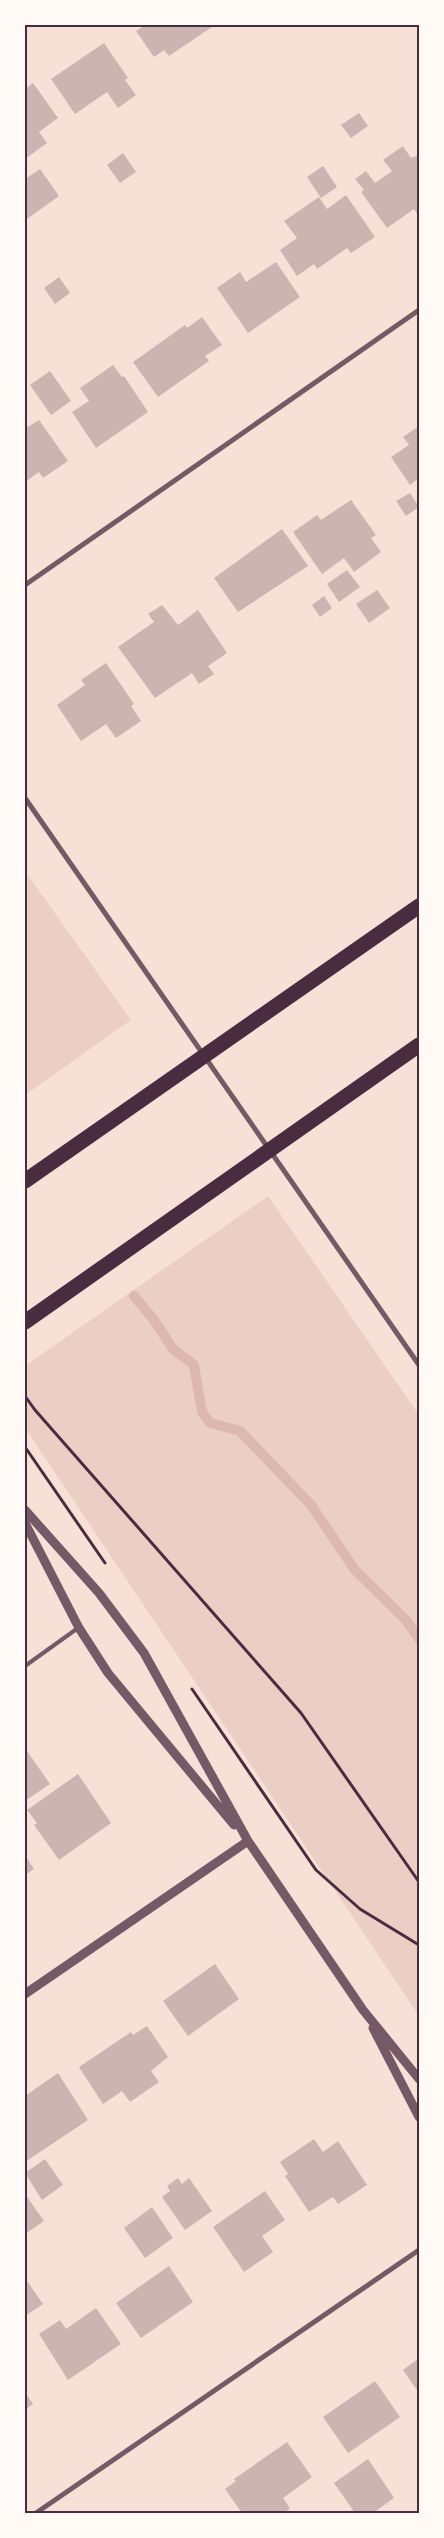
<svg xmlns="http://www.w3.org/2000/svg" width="444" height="2538" font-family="'PT Sans Narrow',sans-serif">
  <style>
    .green { fill: #ebcfc5 }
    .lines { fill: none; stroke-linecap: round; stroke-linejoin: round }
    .stream { stroke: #dcb8b0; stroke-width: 10 }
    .building { fill: #ccb4b1 }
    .path { stroke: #4a2c40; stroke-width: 3 }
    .service { stroke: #755966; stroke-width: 4 }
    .minor { stroke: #755966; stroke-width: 5 }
    .tertiary { stroke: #755966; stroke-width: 9 }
    .motorway { stroke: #4a2c40; stroke-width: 15 }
    .neatline { fill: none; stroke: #4a2c40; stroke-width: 2 }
  </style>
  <rect width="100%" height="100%" fill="#f7e1d7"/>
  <path class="green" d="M25 871 131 1020 25 1095Z
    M268 1196 419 1415V2016L25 1428V1366Z"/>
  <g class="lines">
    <path class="stream" d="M134 1296 154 1320 173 1349 194 1365 202 1412 210 1423 240 1431 311 1505 355 1570 406 1620 419 1639"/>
  </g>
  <path class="building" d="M145 25H215L169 56 164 50 154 57 136 31Z
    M104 43 128 78 125 80 136 95 118 108 107 92 75 114 51 79Z
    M33 83 58 118 39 132 47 143 25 159V89Z
    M359 113 368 126 351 138 341 125Z
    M403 146 411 158 419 155V213L417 214 414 209 387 228 361 192 364 190 355 179 366 171 375 183 392 171 383 160Z
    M123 153 136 172 120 183 107 165Z
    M323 166 337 187 321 198 307 177Z
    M40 169 59 196 27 219 25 179Z
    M346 195 375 237 351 253 347 248 317 269 314 264 297 276 280 250 297 238 284 221 319 197 327 209Z
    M276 262 300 297 248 333 217 288 240 272 246 282Z
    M59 277 70 293 55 304 44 288Z
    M202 317 222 345 205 356 209 361 158 397 133 362 185 325 187 328Z
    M113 365 122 377 124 376 148 412 96 448 72 412 89 401 80 388Z
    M50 371 71 401 51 415 30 385Z
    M39 420 68 461 43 478 39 472 25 482V423L28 427Z
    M419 426V478L410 485 391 457 409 445 403 437Z
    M410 493 419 507 406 516 396 501Z
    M351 500 376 535 371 538 381 552 354 572 344 558 322 574 293 532 317 515 321 520Z
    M282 529 308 566 238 612 214 578Z
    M347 570 360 587 339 602 327 584Z
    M377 590 390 608 369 623 356 604Z
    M324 596 332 608 320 617 312 605Z
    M162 605 178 625 198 610 227 653 208 666 214 674 199 684 192 673 155 698 118 647 154 622 148 614Z
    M106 663 134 704 131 706 141 721 116 738 106 724 81 741 57 705 85 685 81 680Z
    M25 1748 50 1784 25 1801Z
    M78 1774 111 1823 59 1860 34 1825 37 1823 27 1810Z
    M25 1855 34 1869 25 1875Z
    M215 1964 239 1999 188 2036 163 2001Z
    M147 2026 168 2057 151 2071 159 2082 130 2102 122 2091 103 2104 79 2067 131 2032 133 2035Z
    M58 2073 88 2120 25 2162V2096Z
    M314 2139 323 2152 338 2141 367 2185 338 2204 333 2197 309 2212 285 2176 288 2174 280 2162Z
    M45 2159 63 2185 42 2200 25 2173Z
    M178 2178 182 2184 189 2178 212 2211 185 2230 162 2197 170 2191 167 2186Z
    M265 2191 285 2220 262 2236 273 2252 244 2272 213 2227Z
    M25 2194 44 2221 25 2234Z
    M152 2207 173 2238 145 2258 124 2228Z
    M169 2266 193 2302 141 2338 116 2303Z
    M25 2278 43 2304 25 2316Z
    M96 2308 121 2344 68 2380 39 2334 60 2320 66 2329Z
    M419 2358V2393L403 2370Z
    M375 2381 400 2417 348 2453 323 2417Z
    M25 2392 33 2404 25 2410Z
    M287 2442 312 2477 283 2498 290 2508 284 2513H242L225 2489 236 2481 234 2479Z
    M368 2459 394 2498 373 2513H355L334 2483Z"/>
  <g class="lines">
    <path class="path" d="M25 1396 35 1410 301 1713 419 1882
      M25 1447 105 1563
      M192 1689 316 1870 360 1909 419 1945"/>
    <path class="service" d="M25 1666 78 1628"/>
    <path class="minor" d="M25 585 419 310
      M25 798 419 1365
      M36 2513 419 2250"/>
    <path class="tertiary" d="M25 1510 99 1593 144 1653 248 1841 363 2010 419 2079
      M25 1523 79 1628 108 1673 234 1825
      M25 1994 248 1841
      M373 2028 419 2117"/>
    <path class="motorway" d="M25 1181 419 906
      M25 1322 419 1045"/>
  </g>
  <rect width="444" height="2538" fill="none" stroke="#fffaf5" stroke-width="52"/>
  <rect x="26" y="26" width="392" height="2486" class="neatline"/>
</svg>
